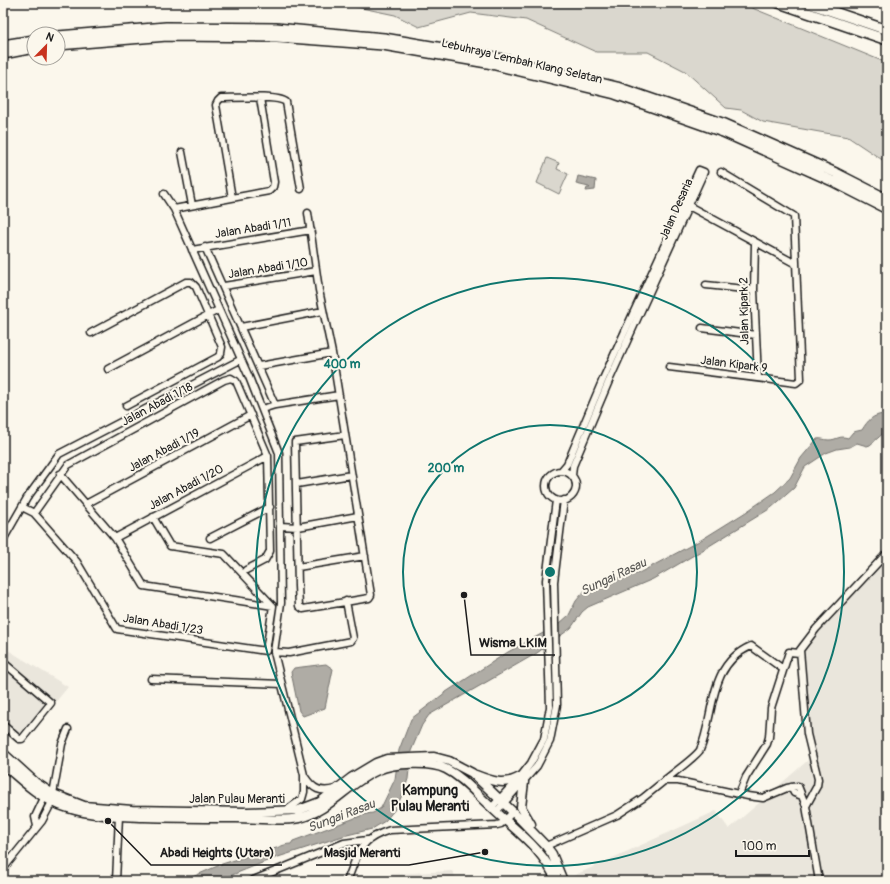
<svg xmlns="http://www.w3.org/2000/svg" width="890" height="884" font-family="Pangolin,sans-serif">
  <style>
    .built { fill: #eae6dc }
    .green { fill: #dad7ce; stroke: #7b7a75 }
    .water { fill: #afaca5; stroke: #74726e }
    .lines { fill: none; stroke-linecap: round; stroke-linejoin: round }
    .minor-casing { stroke: #1c1c1c; stroke-width: 9 }
    .major-casing { stroke: #1c1c1c; stroke-width: 11 }
    .highway-casing { stroke: #1c1c1c; stroke-width: 12 }
    .minor { stroke: #fbf7ec; stroke-width: 6 }
    .major { stroke: #fbf7ec; stroke-width: 8 }
    .highway { stroke: #fbf7ec; stroke-width: 9 }
    .ring { fill: none; stroke: #0f766e; stroke-width: 2 }
    .labels { text-anchor: middle; stroke-width: 4; stroke-linejoin: round; paint-order: stroke }
    .street-label { font-size: 12px; fill: #1c1c1c; stroke: #fbf7ec }
    .water-label { font-size: 13px; font-style: italic; fill: #575653; stroke: #fbf7ec }
    .quarter-label { font-size: 14px; font-weight: bold; fill: #1c1c1c; stroke: #fbf7ec }
    .centre { fill: #0f766e; stroke: #fbf7ec; stroke-width: 2 }
    .ring-label { font-size: 12px; text-anchor: middle; font-weight: bold; fill: #0f766e; stroke: #fbf7ec; stroke-width: 4; stroke-linejoin: round; paint-order: stroke }
    .leader { fill: none; stroke: #1c1c1c; stroke-width: 1.5 }
    .callout-dot { fill: #1c1c1c; stroke: #fbf7ec; stroke-width: 1.5 }
    .callout-label { font-size: 13px; text-anchor: middle; font-weight: bold; fill: #1c1c1c; stroke: #fbf7ec; stroke-width: 4; stroke-linejoin: round; paint-order: stroke }
  </style>
  <rect width="100%" height="100%" fill="#fbf7ec"/>
  <filter id="ink" filterUnits="userSpaceOnUse"><feTurbulence type="fractalNoise" baseFrequency=".025" numOctaves="2"/><feDisplacementMap in="SourceGraphic" scale="8" xChannelSelector="R" yChannelSelector="G"/><feConvolveMatrix kernelMatrix="1 2 1 2 8 2 1 2 1" color-interpolation-filters="sRGB"/></filter>
  <g filter="url(#ink)">
    <path class="built" d="M887 551V881H571V877L716 811 729 829 814 755 798 644Z
      M3 647 68 687 20 745 3 731Z
      M452 871 458 881H393L392 874Z"/>
    <path class="green" d="M338 3H740L887 63V163L848 137 763 122 741 110 726 108 685 71 648 52H596L526 20 471 13 419 27 395 15Z
      M547 158 559 163 557 169 568 174 559 194 537 183Z"/>
    <path class="water" d="M578 176 596 180 595 190 586 191 587 188H590L589 187 576 184Z
      M884 414 887 416V430L870 445 867 446 857 443 850 447 837 449 826 453 805 467 794 488 771 508 701 551 653 579 588 607 582 612 571 628 537 653 429 715 422 725 411 751 408 779 404 791 396 808 385 821 372 829 343 836 272 859 217 881H186L190 878 222 864 267 850C276 850 282 844 291 844L293 841 366 814 373 813 381 808 395 779 399 750 411 719 446 692 508 652 558 625 569 615 576 601 587 588 602 581 639 573 701 540 746 512 775 492 790 478 801 458 817 439C822 438 824 440 829 440 837 440 839 435 848 438L853 432 862 430C868 420 873 415 884 414Z
      M326 664 333 669 325 708 303 716 299 711 291 672 294 668Z"/>
    <g class="lines">
      <defs>
        <path id="minor" d="M182 152 192 205
          M164 194 174 209 249 377 279 453 281 603 274 652 304 775V792L302 799 287 810
          M232 198 216 105 218 101 221 98C234 98 278 95 286 102L301 189
          M687 205 796 264
          M174 209 269 191 273 187 274 182 260 98
          M308 213 319 290 332 353 371 595 369 598 303 609 299 606 298 586 295 442 345 435
          M755 243 754 290 758 378
          M205 247 275 405
          M192 250 311 230
          M706 285 754 290
          M224 286 316 271
          M241 327 323 311
          M702 328 756 335
          M91 333 186 282H191L196 287 222 347 221 353 218 357 126 406
          M259 366 332 353
          M669 367 796 383 801 379 794 216 721 172
          M108 369 218 310
          M262 409 275 405 339 395
          M561 471 567 464 603 379 699 170 704 172 609 381 573 466 572 476
          M546 486a15 15 0 1 1 30 0a15 15 0 1 1-30 0Z
          M60 474 115 538 144 586 273 606
          M297 484 351 475
          M86 504 251 415
          M22 507 34 513 77 562 117 629 266 651 273 606 224 554 170 546 153 517
          M34 513 68 465 224 380 231 378 236 381 268 456 270 551 265 560 246 570
          M280 526 298 527 358 516
          M115 538 268 456
          M210 538 270 507
          M3 540 27 498 59 454 240 360
          M298 567 365 556
          M274 652 289 653 351 641 353 638 346 601
          M3 662 51 703 22 739H19L3 725
          M151 679 282 684
          M305 777C313 789 320 793 335 789
          M665 780C672 774 697 756 700 750 715 716 707 665 751 646L783 669
          M791 787 794 793 802 796
          M53 794 62 744 68 729
          M739 794 746 777 767 744 769 737 771 708 789 652 800 653
          M806 806 817 786 818 779 807 734 800 650 816 629 887 553
          M491 808 520 777 531 763 544 739 550 707 546 580 556 500
          M496 812 537 766 550 741 557 705 554 582 564 500
          M37 826 35 817 44 798
          M546 846 617 815 643 798 664 781H678L748 796 763 798 787 788 798 786 806 806 819 881
          M3 869 42 821 52 802
          M116 881 119 816
          M251 881 344 843 367 840
          M347 881C359 852 358 840 390 830L497 825 501 824 513 812"/>
        <path id="major" d="M3 753 35 782 53 794 84 806 132 810 247 812 299 810 320 802 351 778 376 763 387 759 434 757 449 761 472 773 513 812 546 846 552 854 563 881
          M3 764C23 782 42 800 68 808 93 816 118 816 144 817 174 818 205 818 236 818 256 818 279 822 299 818 330 811 349 782 378 770 394 763 430 761 446 769 464 778 477 795 492 808 516 831 544 849 556 881
          M476 775C491 781 505 786 520 777
          M524 782 521 807 531 824"/>
        <path id="highway" d="M779 3 887 40
          M808 3 887 30
          M58 36 166 27 276 28 384 38 490 56 617 87 725 124 836 173 887 199
          M3 45 34 40
          M58 45 167 36 277 37 383 45 487 63 615 94 723 132 832 181 887 209
          M3 54 34 48"/>
      </defs>
      <use href="#minor" class="minor-casing"/>
      <use href="#major" class="major-casing"/>
      <use href="#highway" class="highway-casing"/>
      <use href="#minor" class="minor"/>
      <use href="#major" class="major"/>
      <use href="#highway" class="highway"/>
    </g>
  </g>
  <g class="ring">
    <circle cx="550" cy="572" r="147"/>
    <circle cx="550" cy="572" r="294"/>
  </g>
  <g class="labels">
    <g class="street-label">
      <text transform="translate(522 61) rotate(13)" y="4">Lebuhraya Lembah Klang Selatan</text>
      <text transform="translate(676 209) rotate(-66)" y="4">Jalan Desaria</text>
      <text transform="translate(253 228) rotate(-9)" y="4">Jalan Abadi 1/11</text>
      <text transform="translate(268 268) rotate(-9)" y="4">Jalan Abadi 1/10</text>
      <text transform="translate(744 311) rotate(-91)" y="4">Jalan Kipark 2</text>
      <text transform="translate(734 364) rotate(7)" y="4">Jalan Kipark 9</text>
      <text transform="translate(157 404) rotate(-28)" y="4">Jalan Abadi 1/18</text>
      <text transform="translate(164 450) rotate(-28)" y="4">Jalan Abadi 1/19</text>
      <text transform="translate(186 487) rotate(-28)" y="4">Jalan Abadi 1/20</text>
      <text transform="translate(163 624) rotate(9)" y="4">Jalan Abadi 1/23</text>
      <text x="237" y="803">Jalan Pulau Meranti</text>
    </g>
    <g class="water-label">
      <text transform="translate(613 576) rotate(-25)" y="5">Sungai Rasau</text>
      <text transform="translate(341 815) rotate(-21)" y="5">Sungai Rasau</text>
    </g>
    <g class="quarter-label">
      <text x="430" y="795">Kampung<tspan x="430" dy="16">Pulau Meranti</tspan></text>
    </g>
  </g>
  <circle cx="550" cy="572" r="6" class="centre"/>
  <g class="ring-label">
    <text x="342" y="368">400 m</text>
    <text x="446" y="472">200 m</text>
  </g>
  <path class="leader" d="M464 595L471 655H555M485 852L409 865H316M108 821L151 865H282"/>
  <g class="callout-dot">
    <circle cx="464" cy="595" r="4"/>
    <circle cx="485" cy="852" r="4"/>
    <circle cx="108" cy="821" r="4"/>
  </g>
  <g class="callout-label">
    <text x="513" y="647">Wisma LKIM</text>
    <text x="362" y="857">Masjid Meranti</text>
    <text x="217" y="857">Abadi Heights (Utara)</text>
  </g>
  <rect width="890" height="884" fill="none" stroke="#fbf7ec" stroke-width="16"/>
  <rect x="8" y="8" width="874" height="868" fill="none" stroke="#1c1c1c" stroke-width="1.5" filter="url(#ink)"/>
  <g transform="translate(46 46) rotate(23)"><circle r="19" fill="#fbf7ec" stroke="#a29f99"/>
  <path d="M0-3L7 15L0 10L-7 15Z" fill="#c8321e"/>
  <text y="-6" font-size="11" font-weight="bold" text-anchor="middle" fill="#1c1c1c">N</text>
  </g>
  <path d="M736 850v6h73v-6" fill="none" stroke="#1c1c1c" stroke-width="2"/>
  <text x="742" y="850" font-size="12" fill="#1c1c1c" stroke="#fbf7ec" stroke-width="3" paint-order="stroke">100 m</text>
</svg>
